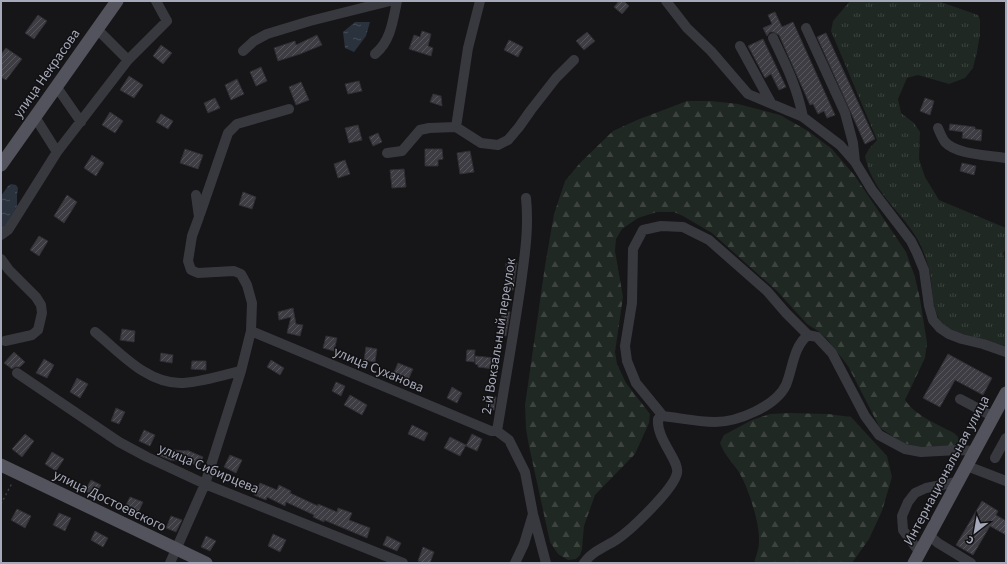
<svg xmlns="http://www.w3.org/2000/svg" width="1007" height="564" font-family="'Source Sans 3',sans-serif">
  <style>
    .grass { fill: url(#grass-tufts) }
    .forest { fill: url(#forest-firs) }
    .water { fill: url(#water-ripples) }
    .building { fill: url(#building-hatch); stroke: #303034 }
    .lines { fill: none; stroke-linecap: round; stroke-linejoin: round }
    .path { stroke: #3c3d45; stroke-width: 1.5; stroke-dasharray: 2 3; stroke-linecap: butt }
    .minor { stroke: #38383f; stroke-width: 10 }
    .major { stroke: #52535d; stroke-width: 13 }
    .labels { text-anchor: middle; stroke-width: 3; stroke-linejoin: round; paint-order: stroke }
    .street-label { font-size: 14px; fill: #a6a9b9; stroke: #111113 }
  </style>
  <defs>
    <pattern id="grass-tufts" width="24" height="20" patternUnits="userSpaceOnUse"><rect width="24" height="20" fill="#1f2822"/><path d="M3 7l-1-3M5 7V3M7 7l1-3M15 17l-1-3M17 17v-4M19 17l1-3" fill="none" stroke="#3d4440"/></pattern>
    <pattern id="forest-firs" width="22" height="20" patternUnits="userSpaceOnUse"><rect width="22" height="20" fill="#1f2822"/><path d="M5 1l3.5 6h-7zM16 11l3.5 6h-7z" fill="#3d4440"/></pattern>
    <pattern id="water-ripples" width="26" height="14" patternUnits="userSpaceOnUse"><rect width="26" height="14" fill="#2a323d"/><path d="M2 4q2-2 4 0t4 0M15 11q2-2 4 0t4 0" fill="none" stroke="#464d57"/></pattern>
    <pattern id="building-hatch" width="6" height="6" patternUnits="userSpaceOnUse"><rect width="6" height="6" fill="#3d3d43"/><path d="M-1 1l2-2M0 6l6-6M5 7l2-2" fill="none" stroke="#56565c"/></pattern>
  </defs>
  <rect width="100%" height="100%" fill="#161618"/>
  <path class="grass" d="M850 1H938L978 15 980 20V34L977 52 973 68 965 78 949 84 918 75 907 78 898 99 901 113 914 123 920 132 919 159 925 177 939 200 1006 228V248L1003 254 1006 263V346C992 342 949 333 941 322 931 307 933 285 929 269 927 261 924 253 921 246 917 237 910 228 904 220 888 201 870 182 865 156L869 149 877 140 831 31 833 21Z"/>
  <path class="forest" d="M687 101H711L738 104 780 115 808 131 832 149 855 176 906 252 915 277 920 299 927 343 925 358 905 400C916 416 937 424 954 433L958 437 959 442 953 446 920 447 903 443 880 428 848 366 827 339 818 331 807 324 777 291 712 233 683 216 674 212H657L638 218 622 229 616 239 615 251 623 297 615 352 617 364 626 383 650 414 649 423 635 454 595 495 584 526 582 549 580 555 576 559 568 560 558 554 550 542 529 446 526 429 525 405 545 266 554 214 565 181 580 163 613 131 637 120Z
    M790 413 828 414 851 417 887 456 892 477 882 511 869 539 852 563H754C756 556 759 549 759 542 760 524 749 490 740 474 733 462 725 457 720 443L724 435 752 420 770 414Z"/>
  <path class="water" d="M355 22H370L366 36 354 52 345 48 343 32Z
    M11 184 16 185 18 188 17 195V206L1 233V196L8 186Z"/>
  <path class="building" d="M619 1H624L629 6 622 14 614 7Z
    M775 12 782 27 793 22 835 115 827 118 824 111 818 114 813 104 810 105 779 35 773 32H770L767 36 763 28 772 24 768 15Z
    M38 15 47 21 34 39 25 33Z
    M422 31 431 34 428 46 433 48 431 56 409 49 414 35 420 37Z
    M587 32 595 41 584 50 576 41Z
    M826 33 875 139 865 144 817 37Z
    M317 35 322 45 300 54 278 61 274 48 295 41 296 45Z
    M763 39 786 87 779 90 771 74 765 78 748 46Z
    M509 40 523 47 518 57 504 50Z
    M161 45 172 53 163 64 153 56Z
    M6 48 22 59 6 80 1 77V54Z
    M261 67 267 81 256 86 250 72Z
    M129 76 143 85 134 98 120 90Z
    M237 79 244 94 231 100 225 85Z
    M359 81 362 91 348 94 345 84Z
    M301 82 309 100 296 105 289 87Z
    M433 94 441 96 442 106 430 102Z
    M215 98 220 108 208 113 204 103Z
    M925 98 934 101 930 115 920 111Z
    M110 112 123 121 115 133 102 125Z
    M161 114 173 121 168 129 156 122Z
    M950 124 975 127V129L982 130 981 141 962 138 963 132 949 130Z
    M358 125 362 140 349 143 345 128Z
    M378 133 382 142 373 146 369 137Z
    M185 149 203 155 198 169 180 163Z
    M425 149H442L443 159 438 160V166H425Z
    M470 151 474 172 460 174 457 153Z
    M92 155 104 163 96 176 84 168Z
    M345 160 350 174 338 178 334 164Z
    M962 163 976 166 974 175 960 171Z
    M404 169 406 187 392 188 390 170Z
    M243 192 256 197 252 209 239 205Z
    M67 195 77 202 64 223 54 216Z
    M39 236 48 241 39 256 30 250Z
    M506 263H517L513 290H505Z
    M293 308 296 324 303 325 300 336 287 333 291 317 279 320 278 312Z
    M502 311 510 312 506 336 500 335Z
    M122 329 135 331 134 342 120 340Z
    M326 336 337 338 334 351 323 348Z
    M366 347 377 349 375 362 364 360Z
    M467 350H475L474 362 466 361Z
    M14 352 25 362 20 367H15L12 369 4 363Z
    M161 353 173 355 172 363 160 361Z
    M948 354 992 378 983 395 955 380 940 407 923 398Z
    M475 356 495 358 494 369 478 367V365L475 364Z
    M44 359 54 365 47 378 36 373Z
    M271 360 284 368 280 375 267 367Z
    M192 361H206V370L191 369Z
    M398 363 413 369 408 380 393 375Z
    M77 378 88 384 80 398 70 392Z
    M336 382 345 386 341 396 332 391Z
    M452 387 462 393 457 403 447 398Z
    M350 395 367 405 362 415 344 405Z
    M489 396 496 397 494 410 486 409Z
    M116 408 125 412 119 424 111 421Z
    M412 425 428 433 424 441 408 434Z
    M144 430 155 435 150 446 139 441Z
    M25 434 34 441 22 457 12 449Z
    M472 434 482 439 477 451 466 446Z
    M450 437 466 445 460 456 444 448Z
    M161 449 187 451V450L203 457 199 466 178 458 177 461 170 460 160 456Z
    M52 452 64 459 56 471 45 464Z
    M230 455 242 460 236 473 224 467Z
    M91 480 101 485 95 496 85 491Z
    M260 483 277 490 279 485 291 491 290 493 318 506V504L337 512 338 508 352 513 349 520 370 528 367 538 324 520V522L313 517 314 515 286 502 285 506 267 497 266 500 254 495Z
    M130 497 143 502 137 515 124 509Z
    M982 501 998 511 996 515 1006 521V535L990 526 973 555 956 545Z
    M17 509 31 516 25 528 11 520Z
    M59 513 71 518 65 531 53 525Z
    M171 516 182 520 176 532 166 528Z
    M95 531 108 538 103 547 91 540Z
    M273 534 286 540 280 552 268 546Z
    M206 536 216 541 210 551 201 547Z
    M387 536 401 543 397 551 383 545Z
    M423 547 434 552 430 563H423L418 561Z"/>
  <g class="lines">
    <path class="path" d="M1 504 12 483"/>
    <path class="minor" d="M666 1 687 28 711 51 748 94 803 117 840 145 855 162 872 190 911 241 917 253 924 270 929 306 933 320 940 328 949 334 962 339 983 344 1006 352
      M806 28 845 113 853 143 855 162
      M97 29 128 60
      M773 38C786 65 797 87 803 117
      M740 46 771 103
      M243 51 254 41 267 34 310 21 390 1
      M375 54C391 41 393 20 397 1
      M56 86 81 122
      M35 117 57 152
      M456 127 468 48 480 1
      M938 128C940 133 942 138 945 142 957 155 989 155 1006 158
      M387 153 402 151 420 130 429 128 456 127 481 143 498 145 508 140 519 127 531 110 556 78 574 60
      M526 198C529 227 525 254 521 283 514 332 505 382 497 431L509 440 525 472 533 514 546 563
      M200 214 228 133 237 124 289 109
      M1 235 8 230 57 152 128 60 167 21 156 1
      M1 259 9 270 36 297 41 305 42 313 38 330 32 335 5 341
      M251 331 491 431H497
      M95 332C120 352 146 383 180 383 199 383 222 375 241 371
      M17 373 119 442 147 457 205 484 403 563
      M960 399 994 417
      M663 416 636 383 627 361 625 346 632 303 633 249 643 230 661 226 683 227 709 240 767 291 786 313 808 335
      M995 458 1006 438
      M967 466 1006 481
      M930 536 938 543 971 563
      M920 553 903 530 902 516 908 502 915 493 926 488 957 482
      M170 563 205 484 241 371 251 331 252 303 247 285 241 274 234 271 198 273 191 270 188 261 192 236 199 217 196 195
      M515 563 524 544 533 514
      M584 563C591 552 605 547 616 540 631 530 674 489 677 473 680 461 656 439 658 419L663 416C680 418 698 422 715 422 738 422 776 406 786 385 793 368 793 347 808 335L817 337 832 353 865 416 879 435 905 449 921 452 958 450 975 451"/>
    <path class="major" d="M1 165 117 1
      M1 465 206 563
      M914 563 1006 393"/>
  </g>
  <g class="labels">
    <g class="street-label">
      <text transform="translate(46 73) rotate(-55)" y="5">улица Некрасова</text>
      <text transform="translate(498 336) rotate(-81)" y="5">2-й Вокзальный переулок</text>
      <text transform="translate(379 369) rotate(23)" y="5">улица Суханова</text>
      <text transform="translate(209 468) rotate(23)" y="5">улица Сибирцева</text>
      <text transform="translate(946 470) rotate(-62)" y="5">Интернациональная улица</text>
      <text transform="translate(110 500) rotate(26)" y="5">улица Достоевского</text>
    </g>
  </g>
  <rect width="1007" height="564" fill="none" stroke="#a6a9b9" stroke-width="4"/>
  <g transform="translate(975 532) rotate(211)" stroke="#111113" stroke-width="3" paint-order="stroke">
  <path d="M0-3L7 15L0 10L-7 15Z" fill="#a6a9b9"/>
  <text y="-6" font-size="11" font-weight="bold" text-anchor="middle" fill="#a6a9b9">С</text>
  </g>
</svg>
